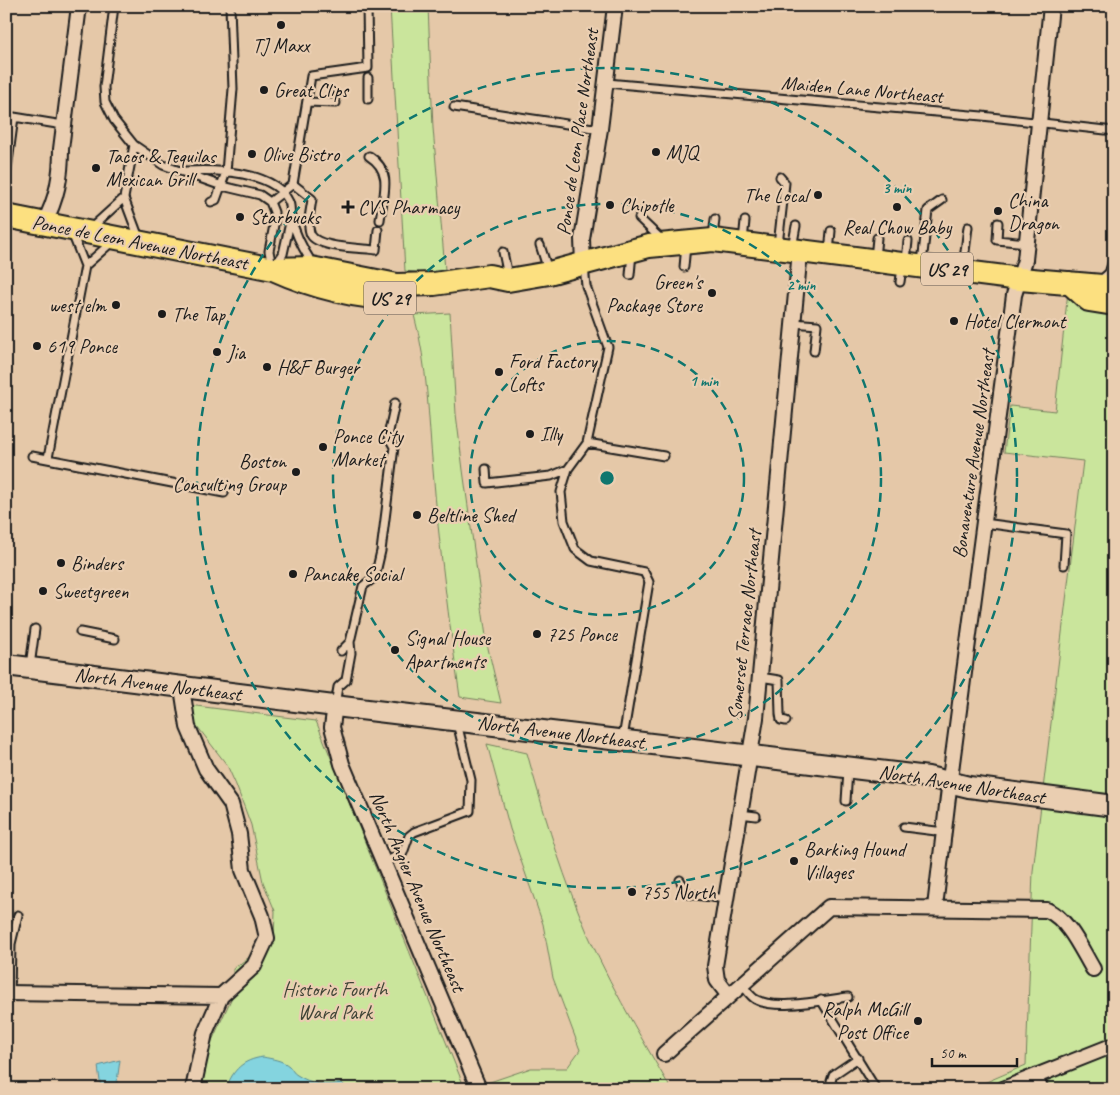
<svg xmlns="http://www.w3.org/2000/svg" width="1120" height="1095" font-family="Caveat,sans-serif">
  <style>
    .green { fill: #cae59c; stroke: #73805c }
    .water { fill: #84d4df; stroke: #5a8a91 }
    .lines { fill: none; stroke-linecap: round; stroke-linejoin: round }
    .service-casing { stroke: #1c1c1c; stroke-width: 11 }
    .minor-casing { stroke: #1c1c1c; stroke-width: 18 }
    .secondary-casing { stroke: #1c1c1c; stroke-width: 24 }
    .trunk-casing { stroke: #1c1c1c; stroke-width: 26 }
    .service { stroke: #eaceb1; stroke-width: 7 }
    .minor { stroke: #eaceb1; stroke-width: 14 }
    .secondary { stroke: #eaceb1; stroke-width: 20 }
    .trunk { stroke: #fce080; stroke-width: 22 }
    .ring { fill: none; stroke: #0f766e; stroke-width: 2.5; stroke-dasharray: 9 6 }
    .poi-dot { fill: #1c1c1c; stroke: #eaceb1; stroke-width: 2 }
    .labels { text-anchor: middle; stroke-width: 4.5; stroke-linejoin: round; paint-order: stroke }
    .shield { fill: #eaceb1; stroke: #5a5149; stroke-width: 1 }
    .shield-label { font-size: 19px; font-weight: bold; fill: #1c1c1c }
    .poi-label { font-size: 20px; fill: #1c1c1c; stroke: #eaceb1; text-anchor: start }
    .street-label { font-size: 20px; fill: #1c1c1c; stroke: #eaceb1 }
    .park-label { font-size: 20px; fill: #3f4436; stroke: #eaceb1 }
    .centre { fill: #0f766e; stroke: #eaceb1; stroke-width: 2.5 }
    .ring-label { font-size: 15px; text-anchor: middle; font-weight: bold; fill: #0f766e; stroke: #eaceb1; stroke-width: 4.5; stroke-linejoin: round; paint-order: stroke }
  </style>
  <rect width="100%" height="100%" fill="#e5c8a8"/>
  <filter id="ink" filterUnits="userSpaceOnUse"><feTurbulence type="fractalNoise" baseFrequency=".02" numOctaves="2"/><feDisplacementMap in="SourceGraphic" scale="10" xChannelSelector="R" yChannelSelector="G"/><feConvolveMatrix kernelMatrix="1 2 1 2 8 2 1 2 1" color-interpolation-filters="sRGB"/></filter>
  <g filter="url(#ink)">
    <path class="green" d="M390 6H428L433 128 445 270 421 273 405 271Z
      M1068 291 1114 308V1089H970L1026 1065 1033 871 1083 461 1004 452 1010 406 1055 411Z
      M450 313 456 414 463 470 487 644 501 703 460 697C449 621 439 546 433 470 428 417 428 366 414 315Z
      M180 704 316 721 465 1089H199L205 1056 233 995V969L274 939 275 911 263 882 251 825 236 785 227 765Z
      M487 744 527 753C542 807 558 861 579 913 603 974 638 1032 671 1089H486L484 1084 531 1068H567L580 1050 553 978 543 924 510 829Z"/>
    <path class="water" d="M263 1057C272 1059 282 1060 289 1066 292 1069 293 1073 297 1075 311 1084 326 1086 342 1083L348 1089H226C233 1069 243 1060 263 1057Z
      M120 1060 116 1089H101L98 1066Z"/>
    <g class="lines">
      <defs>
        <path id="service" d="M114 6 104 87 105 102 114 120 134 145 163 165 222 186 260 195 270 202 274 212V225L269 251 272 266
          M607 83 982 116 1114 131
          M368 99V78
          M307 102 336 103
          M454 107 600 129
          M134 145 124 198 139 238
          M369 156C394 172 383 195 380 220
          M186 171C215 169 275 171 289 202 291 206 290 212 291 217 295 234 303 249 312 263
          M6 177 14 117 63 125
          M293 184 312 199C311 209 306 225 311 235 318 248 361 248 376 250L378 230
          M211 202 216 200 226 172 233 89 230 6
          M270 202 293 184 311 76 368 68 367 6
          M639 218 662 240
          M998 223 997 240 1026 243
          M91 228 124 198
          M713 237 715 219
          M743 241 745 221
          M540 245 548 270
          M778 245 785 183 780 177
          M792 248 796 226
          M503 252 508 276
          M829 252 831 231
          M875 258 877 238
          M906 261 908 241
          M922 263 928 210 942 200
          M276 264 283 254 291 218
          M85 266 113 241
          M584 266 586 286 608 347 587 443 568 469 561 492 564 521 575 549 591 561 644 572 649 582 623 738
          M684 267 686 245
          M963 268 968 227
          M630 275 632 253
          M1101 280 1109 273 1114 258
          M900 282 902 268
          M793 323 817 325 814 351
          M587 443 664 456
          M32 456 224 493
          M48 458 85 266 72 233
          M486 469 487 483 551 476 568 469
          M984 523 1066 534 1064 565
          M80 632 115 639
          M341 651 350 642
          M30 666 35 629
          M760 677 779 680 780 714 781 720 786 721
          M335 705 338 687 346 680 351 653 350 642 363 586 375 577 381 551 394 447 388 436 395 403
          M846 801 848 770
          M740 814 756 816
          M904 827 944 832
          M385 862 403 853 409 836 414 832 470 811 471 780 457 723
          M680 880 688 894 726 899
          M742 985C746 989 750 996 755 999 775 1011 824 1000 848 997
          M10 993 11 944 18 915
          M821 1000 876 1089
          M835 1089 831 1081 833 1075 858 1058"/>
        <path id="minor" d="M44 223C57 199 61 176 61 149L79 6
          M583 264 582 239 600 129 615 6
          M182 688 188 727 206 769 231 804 239 834 243 870 262 916 267 938 254 966 221 996 205 1033 193 1089
          M335 705 332 727 342 764 479 1089
          M935 907 952 763 1014 295 1025 260 1051 6
          M6 993 221 996
          M729 996 717 980 715 966 756 718 800 251
          M664 1054 829 907 1047 910C1069 920 1081 949 1093 969
          M1034 1077 1041 1089
          M1003 1089 1114 1045"/>
        <path id="secondary" d="M6 665C313 705 621 739 928 777L969 787 1114 806"/>
        <path id="trunk" d="M6 216 273 269C313 287 357 298 401 299
          M273 269 311 268 397 285 434 284 489 276 508 280 549 273 649 246 713 240 1020 279 1114 287
          M1070 283 1089 300 1114 304"/>
      </defs>
      <use href="#service" class="service-casing"/>
      <use href="#minor" class="minor-casing"/>
      <use href="#secondary" class="secondary-casing"/>
      <use href="#trunk" class="trunk-casing"/>
      <use href="#service" class="service"/>
      <use href="#minor" class="minor"/>
      <use href="#secondary" class="secondary"/>
      <use href="#trunk" class="trunk"/>
    </g>
  </g>
  <g class="ring">
    <circle cx="607" cy="478" r="137"/>
    <circle cx="607" cy="478" r="274"/>
    <circle cx="607" cy="478" r="410"/>
  </g>
  <g class="poi-dot">
    <circle cx="281" cy="25" r="5"/>
    <circle cx="264" cy="90" r="5"/>
    <circle cx="656" cy="152" r="5"/>
    <circle cx="252" cy="154" r="5"/>
    <circle cx="96" cy="168" r="5"/>
    <circle cx="818" cy="195" r="5"/>
    <circle cx="610" cy="205" r="5"/>
    <path d="M345.5 199.5h5v5h5v5h-5v5h-5v-5h-5v-5h5z"/>
    <circle cx="897" cy="207" r="5"/>
    <circle cx="998" cy="211" r="5"/>
    <circle cx="240" cy="217" r="5"/>
    <circle cx="712" cy="293" r="5"/>
    <circle cx="116" cy="305" r="5"/>
    <circle cx="162" cy="314" r="5"/>
    <circle cx="954" cy="321" r="5"/>
    <circle cx="37" cy="346" r="5"/>
    <circle cx="217" cy="352" r="5"/>
    <circle cx="267" cy="367" r="5"/>
    <circle cx="499" cy="372" r="5"/>
    <circle cx="530" cy="434" r="5"/>
    <circle cx="323" cy="447" r="5"/>
    <circle cx="296" cy="472" r="5"/>
    <circle cx="417" cy="515" r="5"/>
    <circle cx="61" cy="563" r="5"/>
    <circle cx="293" cy="574" r="5"/>
    <circle cx="43" cy="591" r="5"/>
    <circle cx="537" cy="634" r="5"/>
    <circle cx="395" cy="650" r="5"/>
    <circle cx="794" cy="861" r="5"/>
    <circle cx="632" cy="892" r="5"/>
    <circle cx="918" cy="1021" r="5"/>
  </g>
  <g class="labels">
    <g class="shield">
      <rect x="921" y="252.5" width="52" height="33" rx="4"/>
      <rect x="364" y="281.5" width="52" height="33" rx="4"/>
    </g>
    <g class="shield-label">
      <text x="947" y="276">US 29</text>
      <text x="390" y="305">US 29</text>
    </g>
    <g class="poi-label">
      <text x="281" y="52" text-anchor="middle">TJ Maxx</text>
      <text x="274" y="97">Great Clips</text>
      <text x="666" y="159">MJQ</text>
      <text x="262" y="161">Olive Bistro</text>
      <text x="106" y="163">Tacos &amp; Tequilas<tspan x="106" dy="23">Mexican Grill</tspan></text>
      <text x="808" y="202" text-anchor="end">The Local</text>
      <text x="1008" y="207">China<tspan x="1008" dy="23">Dragon</tspan></text>
      <text x="620" y="212">Chipotle</text>
      <text x="358" y="214">CVS Pharmacy</text>
      <text x="250" y="224">Starbucks</text>
      <text x="897" y="234" text-anchor="middle">Real Chow Baby</text>
      <text x="702" y="289" text-anchor="end">Green's<tspan x="702" dy="23">Package Store</tspan></text>
      <text x="106" y="312" text-anchor="end">west elm</text>
      <text x="172" y="321">The Tap</text>
      <text x="964" y="328">Hotel Clermont</text>
      <text x="47" y="353">619 Ponce</text>
      <text x="227" y="359">Jia</text>
      <text x="509" y="368">Ford Factory<tspan x="509" dy="23">Lofts</tspan></text>
      <text x="277" y="374">H&amp;F Burger</text>
      <text x="540" y="441">Illy</text>
      <text x="333" y="443">Ponce City<tspan x="333" dy="23">Market</tspan></text>
      <text x="286" y="468" text-anchor="end">Boston<tspan x="286" dy="23">Consulting Group</tspan></text>
      <text x="427" y="522">Beltline Shed</text>
      <text x="71" y="570">Binders</text>
      <text x="303" y="581">Pancake Social</text>
      <text x="53" y="598">Sweetgreen</text>
      <text x="547" y="641">725 Ponce</text>
      <text x="405" y="645">Signal House<tspan x="405" dy="23">Apartments</tspan></text>
      <text x="804" y="856">Barking Hound<tspan x="804" dy="23">Villages</tspan></text>
      <text x="642" y="899">755 North</text>
      <text x="908" y="1016" text-anchor="end">Ralph McGill<tspan x="908" dy="23">Post Office</tspan></text>
    </g>
    <g class="street-label">
      <text transform="translate(862 89) rotate(5)" y="7">Maiden Lane Northeast</text>
      <text transform="translate(577 132) rotate(-82)" y="7">Ponce de Leon Place Northeast</text>
      <text transform="translate(140 242) rotate(11)" y="7">Ponce de Leon Avenue Northeast</text>
      <text transform="translate(973 454) rotate(-82)" y="7">Bonaventure Avenue Northeast</text>
      <text transform="translate(744 625) rotate(-84)" y="7">Somerset Terrace Northeast</text>
      <text transform="translate(158 684) rotate(7)" y="7">North Avenue Northeast</text>
      <text transform="translate(561 732) rotate(7)" y="7">North Avenue Northeast</text>
      <text transform="translate(962 784) rotate(9)" y="7">North Avenue Northeast</text>
      <text transform="translate(418 891) rotate(67)" y="7">North Angier Avenue Northeast</text>
    </g>
    <g class="park-label">
      <text x="335" y="996">Historic Fourth<tspan x="335" dy="23">Ward Park</tspan></text>
    </g>
  </g>
  <circle cx="607" cy="478" r="8" class="centre"/>
  <g class="ring-label">
    <text x="897" y="193">3 min</text>
    <text x="801" y="290">2 min</text>
    <text x="704" y="386">1 min</text>
  </g>
  <rect width="1120" height="1095" fill="none" stroke="#eaceb1" stroke-width="25"/>
  <rect x="12" y="12" width="1095" height="1070" fill="none" stroke="#1c1c1c" stroke-width="2" filter="url(#ink)"/>
  <path d="M932 1058v8h85v-8" fill="none" stroke="#1c1c1c" stroke-width="2.5"/>
  <text x="940" y="1058" font-size="15" fill="#1c1c1c" stroke="#eaceb1" stroke-width="4" paint-order="stroke">50 m</text>
</svg>
